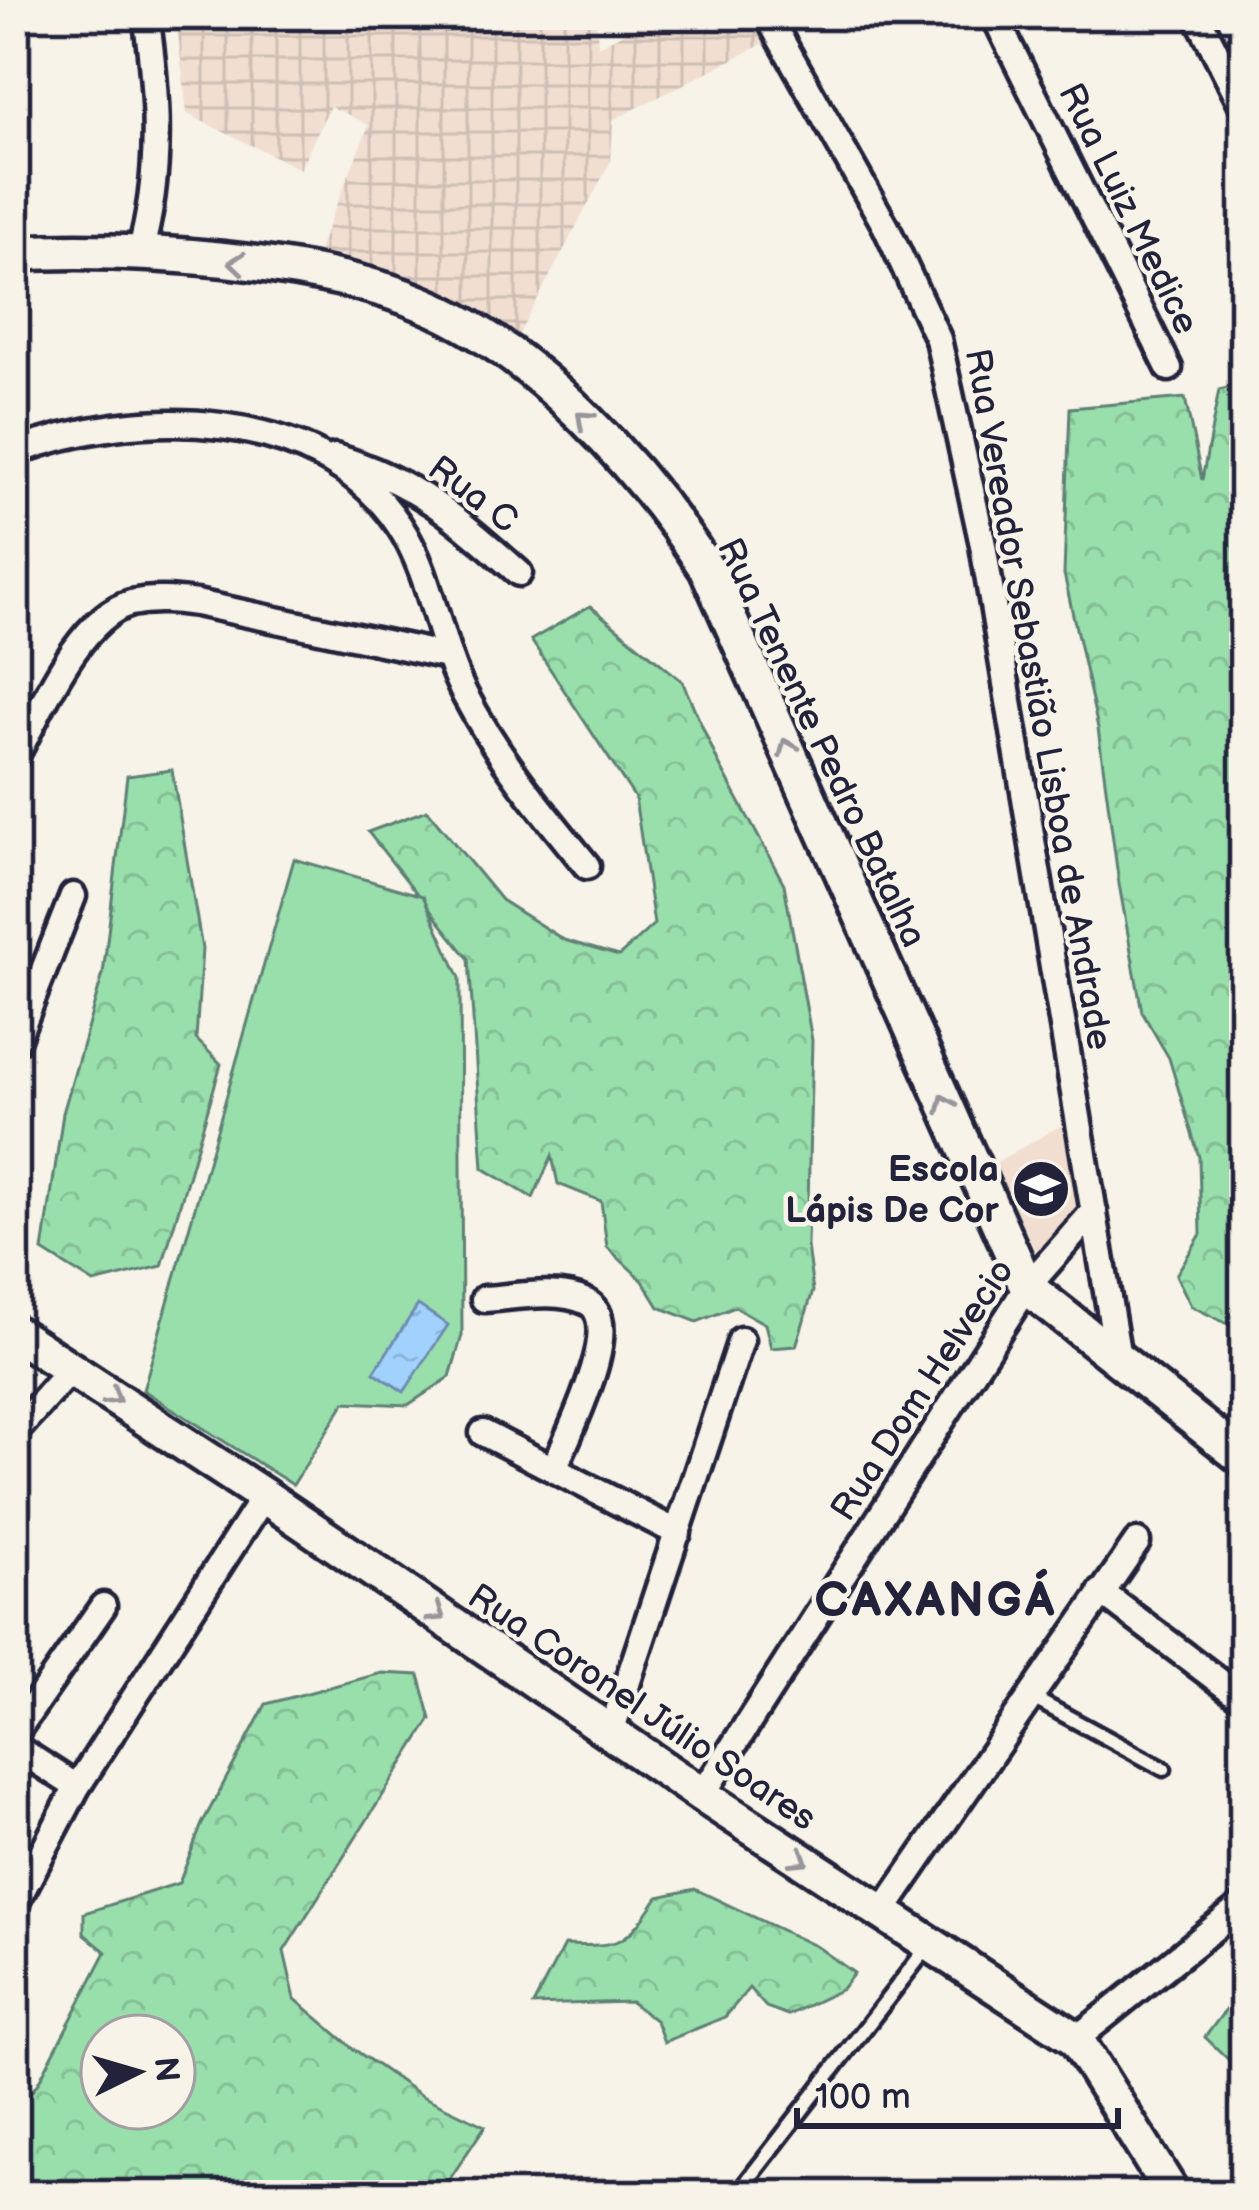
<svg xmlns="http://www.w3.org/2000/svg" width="1259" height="2210" font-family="'Balsamiq Sans',sans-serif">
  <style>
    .built { fill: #f1ded1 }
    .industrial { fill: url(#industrial-grid) }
    .forest { fill: url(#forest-crowns); stroke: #5e8074; stroke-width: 3; fill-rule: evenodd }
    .pitch { fill: #99dfac; stroke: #5e8074; stroke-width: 3 }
    .water { fill: url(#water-ripples); stroke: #6e8caf; stroke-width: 3 }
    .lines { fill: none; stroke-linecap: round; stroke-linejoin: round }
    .lane-casing { stroke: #22223b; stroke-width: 21 }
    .street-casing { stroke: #22223b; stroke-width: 33 }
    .secondary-casing { stroke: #22223b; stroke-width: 42 }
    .lane { stroke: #f7f3e8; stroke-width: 12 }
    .street { stroke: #f7f3e8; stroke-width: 24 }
    .secondary { stroke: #f7f3e8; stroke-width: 33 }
    .oneway { stroke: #97959a }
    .labels { text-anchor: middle; stroke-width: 9; stroke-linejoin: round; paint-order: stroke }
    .street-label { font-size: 36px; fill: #22223b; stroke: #f7f3e8 }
    .poi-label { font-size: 36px; font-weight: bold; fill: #22223b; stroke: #f7f3e8; text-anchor: end }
    .district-label { font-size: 48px; font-weight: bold; letter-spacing: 3px; fill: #22223b; stroke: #f7f3e8 }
  </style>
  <defs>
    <pattern id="industrial-grid" width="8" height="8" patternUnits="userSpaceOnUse" patternTransform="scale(3)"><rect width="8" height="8" fill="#f1ded1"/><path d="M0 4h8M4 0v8" fill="none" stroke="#cebeb4"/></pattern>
    <pattern id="forest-crowns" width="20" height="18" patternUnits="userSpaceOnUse" patternTransform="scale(3)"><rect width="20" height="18" fill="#99dfac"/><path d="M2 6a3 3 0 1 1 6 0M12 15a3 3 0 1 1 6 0" fill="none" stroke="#84bf95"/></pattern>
    <pattern id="water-ripples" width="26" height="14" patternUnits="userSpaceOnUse" patternTransform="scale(3)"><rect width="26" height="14" fill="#a1d2fd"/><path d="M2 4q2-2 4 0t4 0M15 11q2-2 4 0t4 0" fill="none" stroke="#8ab4da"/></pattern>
  </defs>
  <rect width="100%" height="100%" fill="#f7f3e8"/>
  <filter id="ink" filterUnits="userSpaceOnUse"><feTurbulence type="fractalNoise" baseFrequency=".00833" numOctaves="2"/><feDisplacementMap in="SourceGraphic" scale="24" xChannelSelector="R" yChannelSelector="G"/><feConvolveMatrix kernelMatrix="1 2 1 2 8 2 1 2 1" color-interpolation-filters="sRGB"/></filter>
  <g filter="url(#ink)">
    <path class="built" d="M1062 1125 1084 1215 1035 1250 993 1164Z"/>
    <path class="industrial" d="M176 15H596L598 46 659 15H756L769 41 613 120 611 161 519 334 318 250 369 125 330 106 300 169 187 114Z"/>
    <path class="forest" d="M1244 384V1332L1191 1306 1176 1275 1201 1234 1199 1157 1169 1058 1142 1012 1119 884 1098 728 1064 574 1070 408 1185 398 1202 480 1219 390Z
      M590 606 682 681 718 762 784 884 812 1040 807 1246 813 1291 796 1346 771 1348 765 1324 735 1307 697 1322 659 1307 643 1281 607 1247 601 1201 558 1184 552 1156 533 1198 483 1168 469 959 368 832 427 810 501 900 564 940 619 956 654 924 635 798 531 640Z
      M172 770 202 949 196 1039 221 1064 162 1266 94 1283 43 1251 63 1113 103 974 127 776Z
      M382 1673 419 1675 431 1719 284 1951 295 1999 355 2050 420 2095 485 2126 439 2195H15V2114L38 2083 106 1952 84 1934V1913L179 1883 202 1824 266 1704ZM174 2036V2108H102V2036Z
      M695 1889 819 1948 854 1973 842 1989 788 2015 766 2007 749 1988 725 2017 664 2042 656 2021 631 2002 533 2005 564 1945C621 1947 626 1945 658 1897Z
      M1229 2005 1244 2011V2107L1231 2104 1234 2065 1205 2037Z"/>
    <path class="pitch" d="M294 859 423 896 460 978 462 1335 450 1377 408 1405 345 1402 293 1485 143 1390Z"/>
    <path class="water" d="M418 1305 448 1325 404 1392 374 1372Z"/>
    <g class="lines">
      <defs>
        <path id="lane" d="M1031 1697 1164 1769
          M748 2180 929 1945"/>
        <path id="street" d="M767 15 886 227 938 339 983 545 1119 1364
          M994 15 1169 368
          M1197 15 1244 108
          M140 253C162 174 158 96 146 15
          M15 452C136 405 320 406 399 525 433 576 437 642 465 695 498 758 542 811 587 866
          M335 457C414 480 459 520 519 573
          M15 757C40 712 78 617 131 603 153 598 174 600 196 603L447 656
          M15 1043 73 896
          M484 1299C515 1297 558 1288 587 1302 627 1322 567 1435 555 1467
          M15 1432 71 1369
          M483 1433 678 1533
          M1101 1592 1244 1700
          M611 1732 741 1340
          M15 1733 103 1606
          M15 1747 77 1787
          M702 1795 1027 1287 1094 1211
          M15 1904 77 1787 264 1496
          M882 1913 1137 1542
          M1076 2039 1244 1904"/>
        <path id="secondary" d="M15 253C131 247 317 259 423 304 535 350 644 471 708 571L1027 1287 1244 1459
          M15 1333 264 1496 702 1795 1076 2039 1173 2195"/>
      </defs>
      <use href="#lane" class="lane-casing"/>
      <use href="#street" class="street-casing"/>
      <use href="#secondary" class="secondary-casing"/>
      <use href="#lane" class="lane"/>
      <use href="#street" class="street"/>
      <use href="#secondary" class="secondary"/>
    </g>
    <defs><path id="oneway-chevron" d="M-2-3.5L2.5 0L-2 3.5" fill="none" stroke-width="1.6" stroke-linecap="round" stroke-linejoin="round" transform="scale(3)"/></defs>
    <g class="oneway">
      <use href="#oneway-chevron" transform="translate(237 263) rotate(-174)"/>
      <use href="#oneway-chevron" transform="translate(584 419) rotate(-138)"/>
      <use href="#oneway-chevron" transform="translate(787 747) rotate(-113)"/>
      <use href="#oneway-chevron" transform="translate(945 1103) rotate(-114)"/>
      <use href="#oneway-chevron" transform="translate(113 1397) rotate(33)"/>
      <use href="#oneway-chevron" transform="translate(437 1614) rotate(34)"/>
      <use href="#oneway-chevron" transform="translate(800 1859) rotate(33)"/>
    </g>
  </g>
  <defs>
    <symbol id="school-disc" viewBox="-11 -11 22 22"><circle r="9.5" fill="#22223b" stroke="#f7f3e8"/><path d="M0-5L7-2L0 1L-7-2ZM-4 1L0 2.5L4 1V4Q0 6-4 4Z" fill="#fff"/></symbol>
  </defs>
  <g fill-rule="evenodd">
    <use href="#school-disc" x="1008" y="1156" width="66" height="66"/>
  </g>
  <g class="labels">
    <g class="street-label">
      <text transform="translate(1130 208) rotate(64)" y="13">Rua Luiz Medice</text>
      <text transform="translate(474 493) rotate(37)" y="13">Rua C</text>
      <text transform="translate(1040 699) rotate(80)" y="13">Rua Vereador Sebastião Lisboa de Andrade</text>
      <text transform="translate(823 742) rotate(65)" y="13">Rua Tenente Pedro Batalha</text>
      <text transform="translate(921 1389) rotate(-57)" y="13">Rua Dom Helvecio</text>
      <text transform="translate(643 1706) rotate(34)" y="13">Rua Coronel Júlio Soares</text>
    </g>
    <g class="poi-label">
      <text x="999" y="1181">Escola<tspan x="999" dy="41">Lápis De Cor</tspan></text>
    </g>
    <g class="district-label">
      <text x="936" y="1616">CAXANGÁ</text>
    </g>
  </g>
  <rect width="1259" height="2210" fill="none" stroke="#f7f3e8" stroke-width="60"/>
  <rect x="30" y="30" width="1199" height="2150" fill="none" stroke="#22223b" stroke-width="4.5" filter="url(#ink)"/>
  <g transform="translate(138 2072) rotate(85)"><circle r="57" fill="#f7f3e8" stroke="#a29fa3" stroke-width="3"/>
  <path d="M0-9L21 45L0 30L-21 45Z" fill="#22223b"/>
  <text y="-18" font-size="33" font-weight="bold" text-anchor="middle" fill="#22223b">N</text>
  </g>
  <path d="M797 2108v18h321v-18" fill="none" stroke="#22223b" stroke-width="6"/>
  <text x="815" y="2108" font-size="36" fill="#22223b" stroke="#f7f3e8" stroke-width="9" paint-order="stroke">100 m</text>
</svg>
